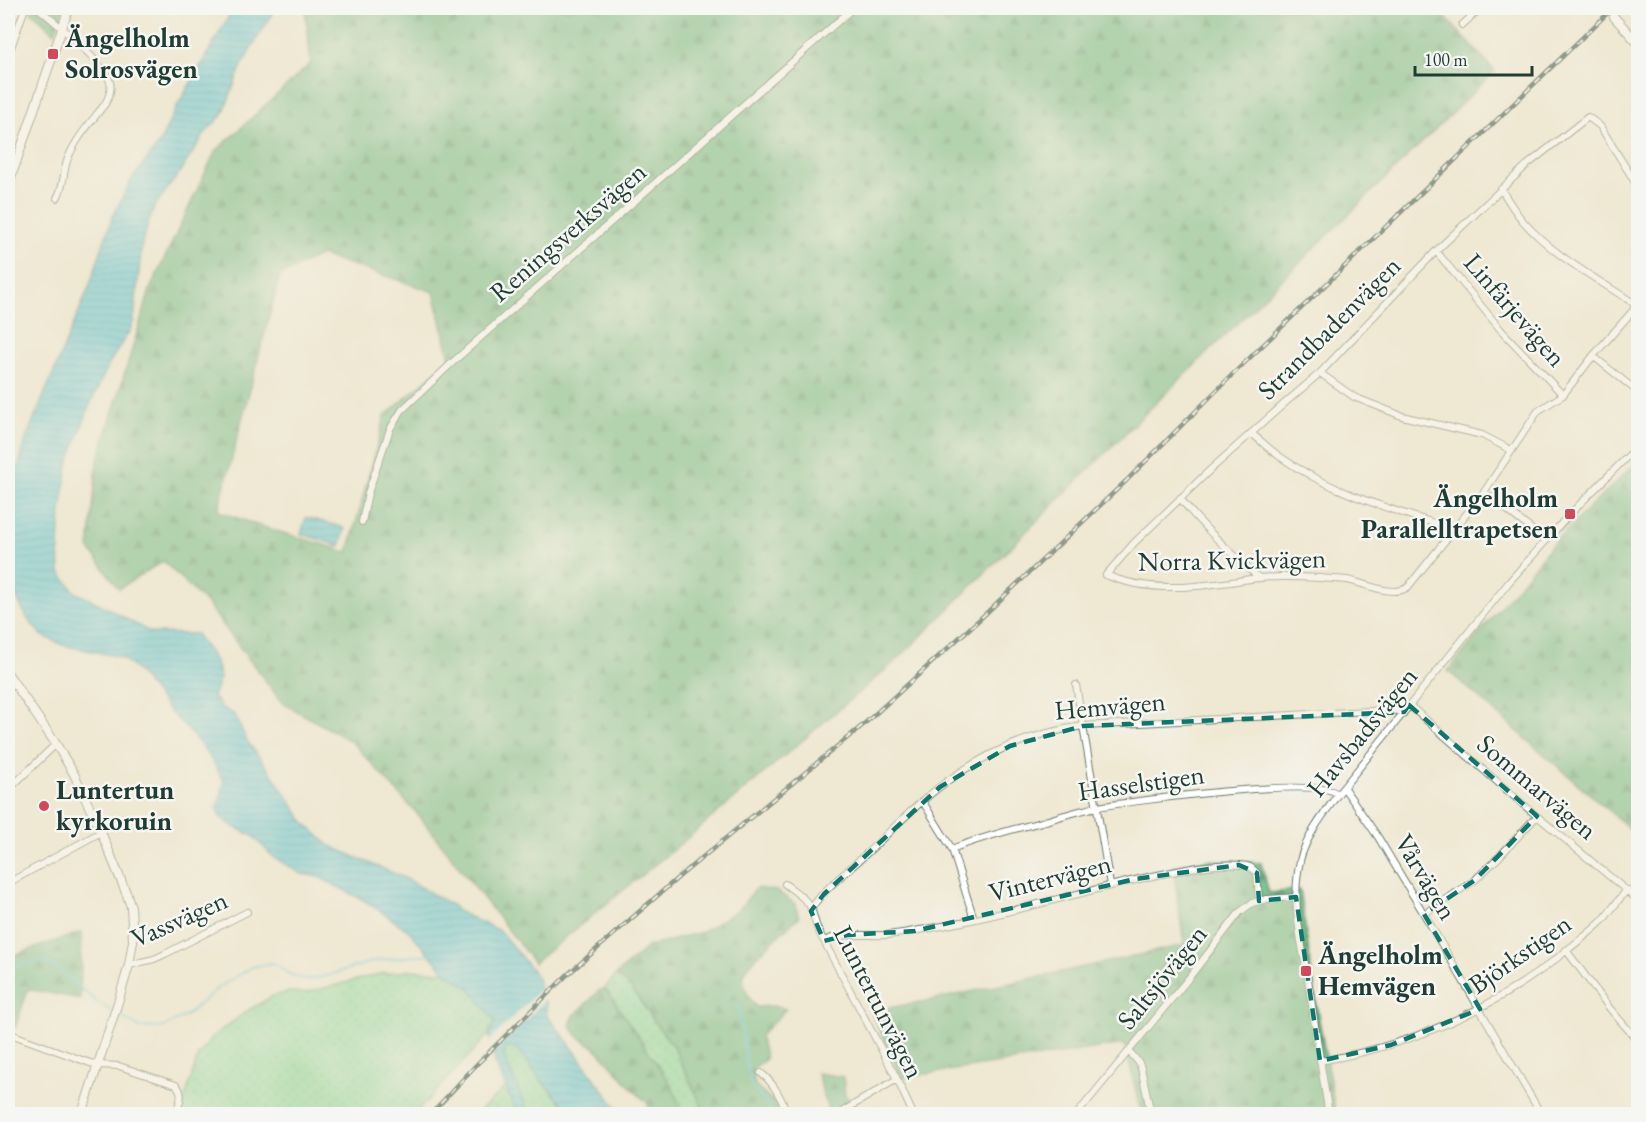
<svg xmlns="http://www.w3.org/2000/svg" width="1646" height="1122" font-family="'EB Garamond',serif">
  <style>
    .grass { fill: url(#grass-dots); stroke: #528b68; stroke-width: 1.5 }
    .forest { fill: url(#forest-firs); stroke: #467b5c; stroke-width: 1.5; fill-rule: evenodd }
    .water { fill: url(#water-rules); stroke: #3e8286; stroke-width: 1.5 }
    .pier { fill: #efe8d2 }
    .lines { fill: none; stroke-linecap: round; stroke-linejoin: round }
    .stream { stroke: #5cc6d8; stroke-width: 2 }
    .tertiary-tunnel { stroke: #c5c6b2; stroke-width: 8; stroke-dasharray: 8 4; stroke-linecap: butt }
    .minor-casing { stroke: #68796b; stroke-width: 8 }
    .tertiary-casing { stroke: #68796b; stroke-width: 10 }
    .minor { stroke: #fff; stroke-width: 6 }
    .tertiary { stroke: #fff; stroke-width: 8 }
    .rail-casing { stroke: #1f3d34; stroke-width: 4.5 }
    .rail { stroke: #f6f6f2; stroke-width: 2; stroke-dasharray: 7; stroke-linecap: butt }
    .marked { fill: none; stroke: #0f766e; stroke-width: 4.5; stroke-dasharray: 12 8; stroke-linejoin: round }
    .poi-dot { fill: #d1495b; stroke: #f6f6f2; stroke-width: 2 }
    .labels { text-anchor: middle; stroke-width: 5; stroke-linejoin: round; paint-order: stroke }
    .poi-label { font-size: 27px; font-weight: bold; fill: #1f3d34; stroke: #f6f6f2; text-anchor: start }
    .street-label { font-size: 27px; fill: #1f3d34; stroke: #f6f6f2 }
  </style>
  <defs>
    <pattern id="grass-dots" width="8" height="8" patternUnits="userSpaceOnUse" patternTransform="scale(1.5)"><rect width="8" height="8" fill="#85d99b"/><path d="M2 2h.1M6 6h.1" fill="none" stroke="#72bb86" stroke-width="1.8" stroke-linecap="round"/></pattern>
    <pattern id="forest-firs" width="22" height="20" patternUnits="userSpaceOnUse" patternTransform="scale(1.5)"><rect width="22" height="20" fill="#6cb983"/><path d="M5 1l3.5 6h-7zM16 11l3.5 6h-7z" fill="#58986c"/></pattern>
    <pattern id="water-rules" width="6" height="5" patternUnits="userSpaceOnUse" patternTransform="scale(1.5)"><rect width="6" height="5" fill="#5cc6d8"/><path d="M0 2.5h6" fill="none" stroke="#4ba2b0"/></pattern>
  </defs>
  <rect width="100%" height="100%" fill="#f6f6f2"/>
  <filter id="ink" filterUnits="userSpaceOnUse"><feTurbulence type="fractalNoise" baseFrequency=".0167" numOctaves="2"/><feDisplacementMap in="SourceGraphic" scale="12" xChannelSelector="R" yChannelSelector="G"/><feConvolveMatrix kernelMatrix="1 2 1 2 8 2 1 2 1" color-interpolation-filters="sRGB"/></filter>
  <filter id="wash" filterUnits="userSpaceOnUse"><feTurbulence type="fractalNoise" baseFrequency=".008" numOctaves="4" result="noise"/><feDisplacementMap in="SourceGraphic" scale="24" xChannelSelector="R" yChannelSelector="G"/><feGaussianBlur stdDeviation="1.35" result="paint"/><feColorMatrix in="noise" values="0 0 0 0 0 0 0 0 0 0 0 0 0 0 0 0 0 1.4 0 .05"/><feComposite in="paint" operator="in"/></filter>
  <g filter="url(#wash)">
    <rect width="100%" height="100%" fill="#efe8d2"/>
    <path class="grass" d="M412 970 445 972 470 988 495 1021 489 1034 415 1114H180L198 1056 213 1036 250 1009 273 996 290 992 305 993 380 974Z
      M616 975 630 986 654 1021 673 1046 706 1114H683L672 1086 610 995 604 989Z
      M506 1047 518 1049 542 1081 572 1114H529L504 1057Z
      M506 1087 518 1114H476Z"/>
    <path class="forest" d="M27 8H64L55 33Z
      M305 8H1437L1495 71 1154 405 898 659 689 837 534 963 420 817 351 741 282 703 207 604 163 561 119 589 89 548 97 464 151 287 215 152 311 63ZM321 255 434 292 450 359 385 416 348 552 260 526 218 511 280 275Z
      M1638 461V836L1448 671 1554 542Z
      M1207 860 1261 863 1269 893 1300 890 1315 998 1336 1114H1141L1125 1044 901 1078 871 1011 942 998 1184 945 1173 867Z
      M756 888 777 891 795 904 799 917C787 928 751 959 745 972 740 984 749 998 756 1007L773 1006 786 1009 760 1036 766 1059 754 1068V1083L759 1089 774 1102 782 1114H706L673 1046 654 1021 630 986 616 975 647 947 702 932 739 909Z
      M82 932 80 999 28 989 15 1028 8 1025V957Z
      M604 989 610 995 672 1086 683 1114H646L649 1109 647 1102C628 1088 615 1067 597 1050 586 1039 578 1041 570 1025L573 1017 600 990Z
      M817 1073 843 1077 845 1095 855 1108 869 1107 903 1109 905 1114H829Z"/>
    <path class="water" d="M229 8H273L271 16 252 47 240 70 223 114 206 132 180 172 154 207 142 243 134 320 129 332 110 362 89 407 68 465 61 511 59 548 60 572 75 592 104 606 151 633 196 634 216 662 220 678 213 697 221 707 235 715 247 741 269 770 305 823 329 845 355 857 405 878 453 906 457 911 500 931 535 974 546 1004 547 1016 565 1038 621 1114H572L542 1081 518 1049 506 1047 504 1057 529 1114H518L495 1063 489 1034 495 1021 470 988 445 972 409 931 365 901 319 877 301 874 272 856 253 836 236 828 220 817 217 807 221 796 224 781 208 754 188 730 172 714 137 671 121 657 62 645 41 635 27 618 8 581V491L16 475 27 436 89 287 112 218 131 181 160 142 177 106 228 18Z
      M306 517 345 528 340 546 301 534Z"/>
    <path class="pier" d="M544 986 547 998 490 1055 488 1042Z"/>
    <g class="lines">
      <path class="stream" d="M8 968 42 961 56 967 97 1002 113 1012
        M738 1005 746 1061 752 1086 764 1100 773 1114
        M118 1015 140 1028 164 1027 187 1015 218 988 252 967 273 963 289 974 307 980 322 977 375 961 429 954"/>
    </g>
  </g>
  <g filter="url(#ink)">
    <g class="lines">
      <path class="tertiary-tunnel" d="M1606 8 1614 17"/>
      <defs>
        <path id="minor" d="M38 8C54 21 105 64 110 82 112 89 109 97 105 104 91 122 75 139 67 161 63 173 64 187 57 198
          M1462 25 1481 8
          M8 56 25 8
          M1638 187 1600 126 1588 117 1527 165 1436 251 1320 373 1285 403 1210 470 1134 543 1106 575C1139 589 1179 589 1214 584 1230 583 1245 579 1260 578 1280 576 1300 577 1320 578 1329 579 1338 579 1347 580 1364 583 1394 598 1408 587L1484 492 1538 411 1563 395 1593 356 1638 305
          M1501 189C1508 200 1514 210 1522 220 1554 257 1598 279 1638 306
          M1436 251 1501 330 1563 395
          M1593 356 1638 392
          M1320 373 1354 397 1402 416 1482 435 1511 450
          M1251 433C1260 440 1269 449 1279 456 1331 493 1393 510 1453 529
          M1484 492 1545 540
          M1180 498C1203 528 1231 552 1259 578
          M362 522 368 493 390 429 402 410 454 361 853 8
          M1076 685 1110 885
          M1409 705 1525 806 1638 900
          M1344 788 1378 837 1424 914 1541 1114
          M8 790 56 744
          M923 802 952 849 974 919
          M952 849C982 837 1014 829 1045 821 1062 816 1080 810 1098 807 1133 801 1318 776 1338 794
          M8 883 101 832
          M785 884C794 891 806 898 811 908 814 916 815 924 819 932L897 1079 913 1114
          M811 909C823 889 849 870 866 854 895 827 923 797 956 775 994 749 1038 732 1083 726L1387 710 1399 711 1403 715
          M1424 914 1475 880 1499 857 1537 816
          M824 941C844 932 865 936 887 935 896 934 905 933 914 931 1003 917 1089 888 1177 871 1194 867 1235 861 1250 867 1252 868 1255 871 1257 873L1259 901
          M1566 950 1611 1010 1638 1041
          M129 965 154 959 165 954 247 912
          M8 1033 90 1063 98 1065 119 1066 176 1085C185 1094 179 1104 175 1114
          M1129 1051 1139 1063 1141 1068 1151 1114
          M1320 1061C1410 1046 1494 1009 1565 952 1578 941 1593 931 1604 919 1612 909 1619 899 1627 890
          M761 1073C775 1084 781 1099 788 1114
          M838 1114 897 1079
          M1077 1114 1188 979 1240 912 1252 903 1267 899 1296 897
          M1329 1114C1321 1069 1315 1024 1308 979 1301 940 1290 897 1301 857 1308 834 1324 814 1338 794L1509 582 1570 514 1638 446"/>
        <path id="tertiary" d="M1614 17 1638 43
          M8 186 69 8
          M8 674 56 744 74 774 101 832 127 895 131 907 133 941 129 965 119 999 82 1114"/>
      </defs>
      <use href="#minor" class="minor-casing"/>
      <use href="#tertiary" class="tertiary-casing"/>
      <use href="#minor" class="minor"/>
      <use href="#tertiary" class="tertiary"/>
      <defs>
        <path id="rail" d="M431 1114 476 1065 566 976 681 875 863 725 981 618 1126 481 1234 373 1613 8"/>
      </defs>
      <use href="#rail" class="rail-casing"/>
      <use href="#rail" class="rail"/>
    </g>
  </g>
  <path d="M0 0H1646V1122H0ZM1409 705 1537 816 1475 880 1424 914 1480 1009 1391 1045 1320 1061 1296 897 1259 901 1257 873 1239 865 1135 879 915 931 847 935 824 941 811 911 824 894 940 787 1010 746 1083 726 1404 712Z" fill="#efe8d2" fill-opacity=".55" fill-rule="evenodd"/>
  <path class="marked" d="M1409 705 1537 816 1475 880 1424 914 1480 1009 1391 1045 1320 1061 1296 897 1259 901 1257 873 1239 865 1135 879 915 931 847 935 824 941 811 911 824 894 940 787 1010 746 1083 726 1404 712Z"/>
  <g class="poi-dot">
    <rect x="47" y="48" width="12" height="12" rx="3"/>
    <rect x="1564" y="508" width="12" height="12" rx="3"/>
    <circle cx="44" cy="806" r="6"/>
    <rect x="1300" y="965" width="12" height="12" rx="3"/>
  </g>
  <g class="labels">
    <g class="poi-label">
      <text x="65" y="47">Ängelholm<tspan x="65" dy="31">Solrosvägen</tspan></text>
      <text x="1558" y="507" text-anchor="end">Ängelholm<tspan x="1558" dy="31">Parallelltrapetsen</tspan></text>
      <text x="56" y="799">Luntertun<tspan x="56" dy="31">kyrkoruin</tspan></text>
      <text x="1318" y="964">Ängelholm<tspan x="1318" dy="31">Hemvägen</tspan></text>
    </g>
    <g class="street-label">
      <text transform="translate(568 232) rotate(-41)" y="9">Reningsverksvägen</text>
      <text transform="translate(1515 310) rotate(49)" y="9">Linfärjevägen</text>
      <text transform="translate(1329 328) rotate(-45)" y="9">Strandbadenvägen</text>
      <text transform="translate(1232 560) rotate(-1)" y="9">Norra Kvickvägen</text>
      <text transform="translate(1110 706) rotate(-5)" y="9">Hemvägen</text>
      <text transform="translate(1362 732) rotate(-51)" y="9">Havsbadsvägen</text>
      <text transform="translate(1141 783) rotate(-8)" y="9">Hasselstigen</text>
      <text transform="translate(1537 787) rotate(40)" y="9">Sommarvägen</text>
      <text transform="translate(1426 877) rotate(59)" y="9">Vårvägen</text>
      <text transform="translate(1050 878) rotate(-14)" y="9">Vintervägen</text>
      <text transform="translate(179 919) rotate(-24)" y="9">Vassvägen</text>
      <text transform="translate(1520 954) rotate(-35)" y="9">Björkstigen</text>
      <text transform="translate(1162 977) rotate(-51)" y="9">Saltsjövägen</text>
      <text transform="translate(879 1002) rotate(63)" y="9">Luntertunvägen</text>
    </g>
  </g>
  <rect width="1646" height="1122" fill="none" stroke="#f6f6f2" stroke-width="30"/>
  <path d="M1415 66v9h117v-9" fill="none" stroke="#1f3d34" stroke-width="3"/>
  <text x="1424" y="66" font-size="18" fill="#1f3d34" stroke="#f6f6f2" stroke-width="4.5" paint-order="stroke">100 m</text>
</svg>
